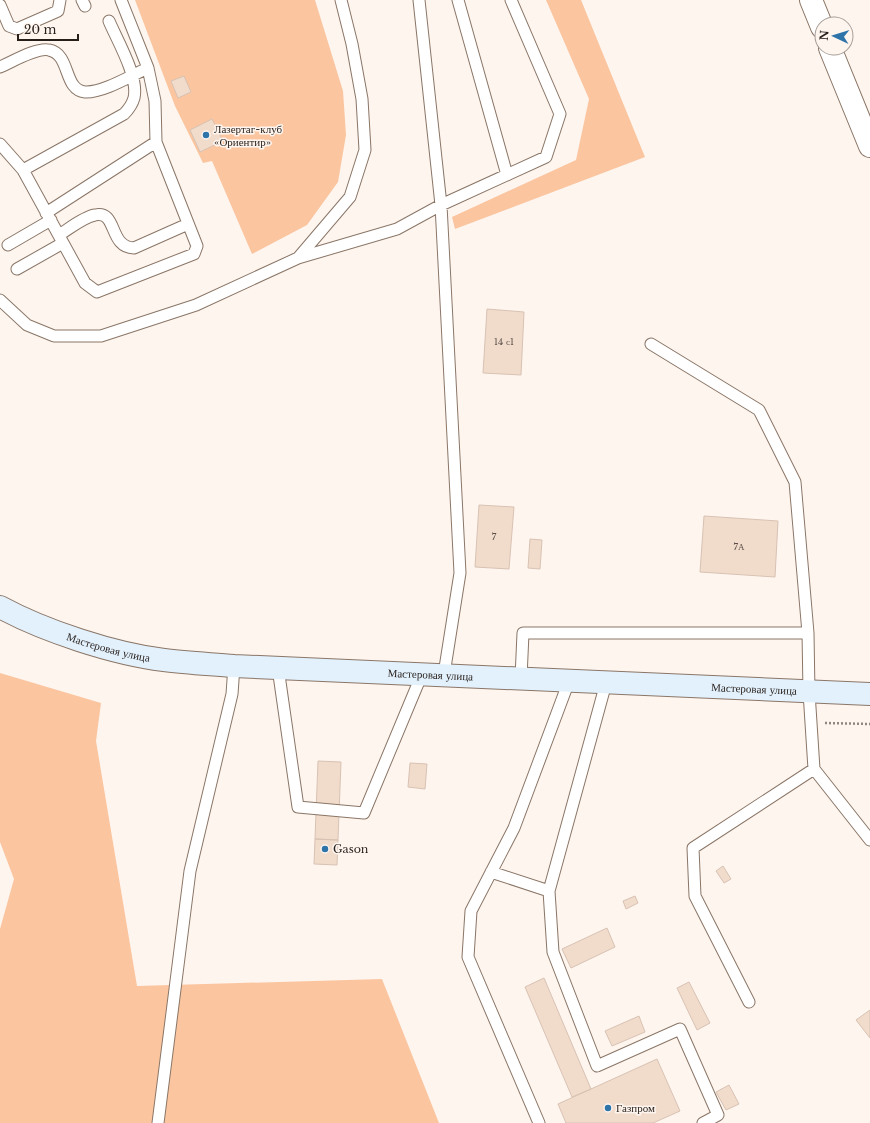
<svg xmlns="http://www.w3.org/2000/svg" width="870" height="1123" font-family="'Libre Baskerville',serif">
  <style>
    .green { fill: #fbc59f }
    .building { fill: #f1dbcb; stroke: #d8c2b3 }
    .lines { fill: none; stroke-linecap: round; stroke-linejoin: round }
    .lane-casing { stroke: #8a7667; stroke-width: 13 }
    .street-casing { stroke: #8a7667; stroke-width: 24 }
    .secondary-casing { stroke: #8a7667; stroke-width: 24 }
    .path { stroke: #8f8681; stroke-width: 2.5; stroke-dasharray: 2 2; stroke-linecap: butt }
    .lane { stroke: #fff; stroke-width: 11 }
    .street { stroke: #fff; stroke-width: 22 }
    .secondary { stroke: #e3f1fd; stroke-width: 22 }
    .poi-dot { fill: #2e74a9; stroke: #fef5ef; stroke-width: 1.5 }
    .labels { text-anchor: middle; stroke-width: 3; stroke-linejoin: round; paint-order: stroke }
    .number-label { font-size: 9px; fill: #594d46 }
    .poi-label { font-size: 11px; fill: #261e19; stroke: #fef5ef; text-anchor: start }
    .street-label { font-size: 11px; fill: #261e19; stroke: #fef5ef }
  </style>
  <rect width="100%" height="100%" fill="#fef5ef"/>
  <path class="green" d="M135 0H315L343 91 346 135 338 182 307 225 252 254 212 161 203 163 175 106Z
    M546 0H581L645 157 455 229 452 217 576 160 589 99Z
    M0 673 101 703 96 741 137 986 382 979 439 1123H0V929L14 879 0 842Z"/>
  <path class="building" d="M184 76 191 92 178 98 171 81Z
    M212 119 223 141 200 152 190 130Z
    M487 309 524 312 521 375 483 373Z
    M479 505 514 507 509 569 475 567Z
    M704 516 778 521 775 577 700 572Z
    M530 539 542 540 540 569 528 568Z
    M318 761 341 762 338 840 315 839Z
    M410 763 427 764 425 789 408 787Z
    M315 839 338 840 337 865 314 864Z
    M723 866 731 879 724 883 716 871Z
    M635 896 638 903 626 909 623 901Z
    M607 928 615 947 571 968 562 949Z
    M544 978 591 1089 572 1097 525 987Z
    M689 982 710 1023 697 1030 677 988Z
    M870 1010V1038L856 1020Z
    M639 1016 645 1032 612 1046 605 1031Z
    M657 1059 680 1111 653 1123H566L558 1104Z
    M729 1085 739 1104 726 1110 716 1092Z"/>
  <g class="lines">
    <defs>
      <path id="lane" d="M82 0 85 6
        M419 0 441 205 460 573 444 674
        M458 0 507 175
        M0 5 9 26 17 29 58 11 60 0
        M0 67C12 62 37 47 49 50 71 54 63 90 85 92 103 93 132 75 148 68
        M0 144 23 170 85 283 97 292 194 254 197 246 156 142 155 101 148 68 121 0
        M23 170 124 114C129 109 132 105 134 98 139 77 117 40 109 21
        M46 213 156 142
        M59 235C69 229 83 217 95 215 118 210 108 247 134 248L188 224
        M8 245 51 220
        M298 258 350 197 365 150 362 99 352 44 341 0
        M17 269 63 243
        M0 300 27 325 54 336H101L196 305 298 258 397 229 441 205 546 157 560 114 511 0
        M651 344 759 410 795 482 808 633
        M278 668 298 807 364 813 422 674
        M521 678 523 633H808L809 692 814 769 870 840
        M606 683 549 891 553 952 597 1066 680 1029 718 1115 703 1123
        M491 872 549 891
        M749 1002 695 896 693 848 814 769
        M158 1123 190 871 232 694 234 666
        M539 1123 468 957 471 911 514 828 569 681"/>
      <path id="street" d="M811 0 822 27
        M830 48 870 146"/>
      <g id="secondary">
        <path id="s1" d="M0 607C44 631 114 654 164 660 187 663 211 664 234 666L870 694"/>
      </g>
    </defs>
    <use href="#lane" class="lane-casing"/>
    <use href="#street" class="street-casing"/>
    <use href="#secondary" class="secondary-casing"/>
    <path class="path" d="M825 723 870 724"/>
    <use href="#lane" class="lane"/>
    <use href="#street" class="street"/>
    <use href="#secondary" class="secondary"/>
  </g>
  <g class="poi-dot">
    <circle cx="206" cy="135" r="4"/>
    <circle cx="325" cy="849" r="4"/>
    <circle cx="608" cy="1108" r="4"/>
  </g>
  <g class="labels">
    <g class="number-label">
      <text x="504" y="345">14 с1</text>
      <text x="494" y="540">7</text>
      <text x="739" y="550">7А</text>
    </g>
    <g class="poi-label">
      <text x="214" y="133">Лазертаг-клуб<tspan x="214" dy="13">«Ориентир»</tspan></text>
      <text x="333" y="853">Gason</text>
      <text x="616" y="1112">Газпром</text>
    </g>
    <g class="street-label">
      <text dy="4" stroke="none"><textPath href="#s1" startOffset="116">Мастеровая улица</textPath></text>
      <text dy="4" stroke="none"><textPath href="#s1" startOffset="440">Мастеровая улица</textPath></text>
      <text dy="4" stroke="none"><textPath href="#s1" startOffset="764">Мастеровая улица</textPath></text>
    </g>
  </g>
  <g transform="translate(834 36) rotate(274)"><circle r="19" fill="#fef5ef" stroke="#a89f99"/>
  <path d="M0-3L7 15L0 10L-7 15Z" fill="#2e74a9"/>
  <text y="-6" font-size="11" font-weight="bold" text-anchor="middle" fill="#261e19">N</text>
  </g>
  <path d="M18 34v6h60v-6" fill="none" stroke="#261e19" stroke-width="2"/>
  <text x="24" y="34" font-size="12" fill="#261e19" stroke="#fef5ef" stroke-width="3" paint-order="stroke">20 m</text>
</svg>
